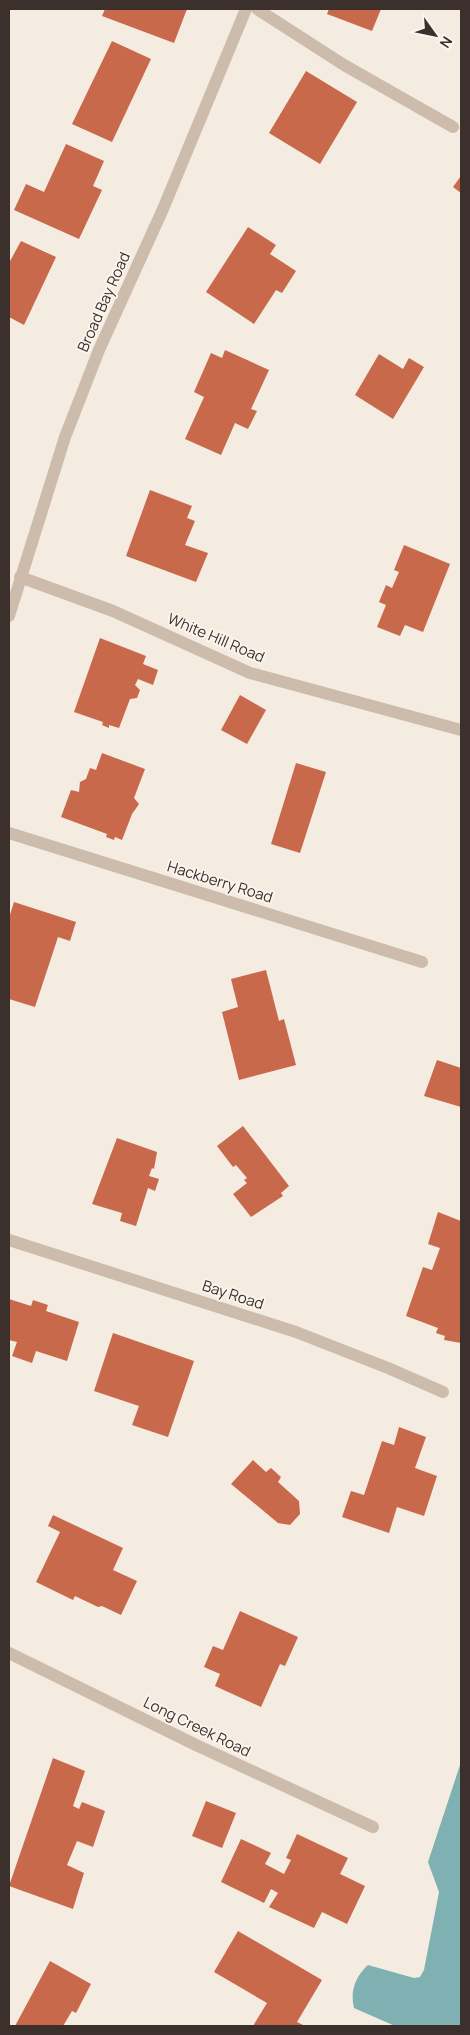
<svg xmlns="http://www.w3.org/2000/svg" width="470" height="2035" font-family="Manrope,sans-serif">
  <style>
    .water { fill: #7fb0b2 }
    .building { fill: #c8694b }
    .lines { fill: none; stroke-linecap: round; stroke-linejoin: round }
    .minor { stroke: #cdbbac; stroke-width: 12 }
    .labels { text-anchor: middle; stroke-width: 4; stroke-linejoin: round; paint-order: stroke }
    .street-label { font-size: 15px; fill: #3b302b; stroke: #fbf5ee }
  </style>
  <rect width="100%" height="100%" fill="#f4ebe1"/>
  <path class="water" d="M461 1762V2026H395L354 2008C350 1991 355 1977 368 1965L414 1978 420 1977 424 1970 439 1892 428 1862Z"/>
  <path class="building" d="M105 9H187L174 43 102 16Z
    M329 9H381L372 31 327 14Z
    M112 41 151 59 112 142 72 124Z
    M306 71 357 102 320 164 269 133Z
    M66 144 104 161 93 186 102 190 79 239 14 210 26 184 44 192Z
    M461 176V193L453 187Z
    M248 227 276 245 270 254 296 271 282 293 276 290 254 324 206 292Z
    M21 241 56 257 24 325 9 317V263Z
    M225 350 269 370 251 409 257 411 248 429 235 423 221 455 185 439 204 397 194 392 211 353 222 358Z
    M379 354 403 369 409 358 424 367 393 419 355 395Z
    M150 490 192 506 187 518 195 521 185 545 208 553 196 582 126 556Z
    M404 545 450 564 423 632 405 625 400 636 377 627 386 605 379 602 386 585 392 588 399 572 394 570Z
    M100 638 146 656 143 664 158 670 153 685 138 679 135 685 140 690 137 698 130 699 119 728 109 725V728L102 725 103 722 74 712Z
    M240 695 266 710 247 744 221 730Z
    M102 753 145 769 134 798 139 804 132 814 122 840 115 837 114 840 106 837 107 834 61 817 71 790 79 792 80 782 86 779 90 768 96 770Z
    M296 763 326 772 300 853 271 844Z
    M14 902 76 922 70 941 58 937 35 1007 9 999V918Z
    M266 970 279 1021 284 1019 296 1065 239 1080 222 1012 238 1007 231 979Z
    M437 1060 461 1068V1107L424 1096Z
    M243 1126 289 1186 281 1193 283 1196 251 1217 233 1194 247 1183 244 1180 247 1178 236 1165 233 1167 217 1146Z
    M117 1138 157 1152 154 1169 152 1168 149 1176 159 1179 155 1191 148 1188 136 1226 120 1221 122 1213 92 1204Z
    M438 1212 461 1221V1343L444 1340 445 1336 436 1333 438 1328 406 1316 423 1267 432 1270 440 1248 428 1244Z
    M9 1299 31 1306 33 1300 48 1305 46 1311 79 1322 67 1361 36 1351 32 1363 12 1356 17 1342 9 1340Z
    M113 1333 194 1361 168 1437 132 1425 139 1406 94 1391Z
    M399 1427 426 1437 415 1468 437 1476 424 1516 397 1507 389 1533 342 1517 351 1491 364 1495 382 1441 394 1445Z
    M253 1460 266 1472 271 1468 281 1477 278 1482 299 1501 300 1514 290 1525 278 1523 231 1484Z
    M53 1515 123 1548 113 1570 137 1581 121 1615 102 1606 98 1607 75 1596 73 1600 36 1582 60 1532 48 1526Z
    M240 1611 298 1637 285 1666 280 1664 261 1707 215 1686 220 1674 204 1667 213 1646 223 1650Z
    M53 1758 85 1771 73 1806 79 1809 82 1802 105 1811 93 1847 77 1841 67 1865 84 1873 73 1909 9 1886Z
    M206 1801 236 1813 222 1848 192 1836Z
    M297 1834 348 1858 340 1874 365 1886 347 1924 322 1912 314 1928 269 1907 278 1893 271 1889 264 1903 221 1882 241 1839 271 1853 265 1864 284 1874 291 1860 286 1858Z
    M238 1931 322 1980 297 2022 305 2026H253L267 2003 214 1972Z
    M50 1961 91 1984 76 2013 72 2011 63 2026H15Z"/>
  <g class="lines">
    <path class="minor" d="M257 9 344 65 453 127
      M20 577 113 611 250 673 461 730
      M9 616 65 437 99 350 163 209 246 9
      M9 833 422 962
      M9 1240 296 1332 388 1368 443 1392
      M9 1653 196 1745 373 1827"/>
  </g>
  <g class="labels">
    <g class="street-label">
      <text transform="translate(104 302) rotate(-66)" y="5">Broad Bay Road</text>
      <text transform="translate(216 638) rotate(23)" y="5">White Hill Road</text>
      <text transform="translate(220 882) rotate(17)" y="5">Hackberry Road</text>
      <text transform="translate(233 1295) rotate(18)" y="5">Bay Road</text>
      <text transform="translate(197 1727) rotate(26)" y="5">Long Creek Road</text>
    </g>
  </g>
  <rect width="470" height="2035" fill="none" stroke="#3b302b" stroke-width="20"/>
  <g transform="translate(435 35) rotate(123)" stroke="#fbf5ee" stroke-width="4" paint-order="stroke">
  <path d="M0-4L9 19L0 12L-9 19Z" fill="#3b302b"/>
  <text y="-8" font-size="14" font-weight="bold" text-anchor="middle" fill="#3b302b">N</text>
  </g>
</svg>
